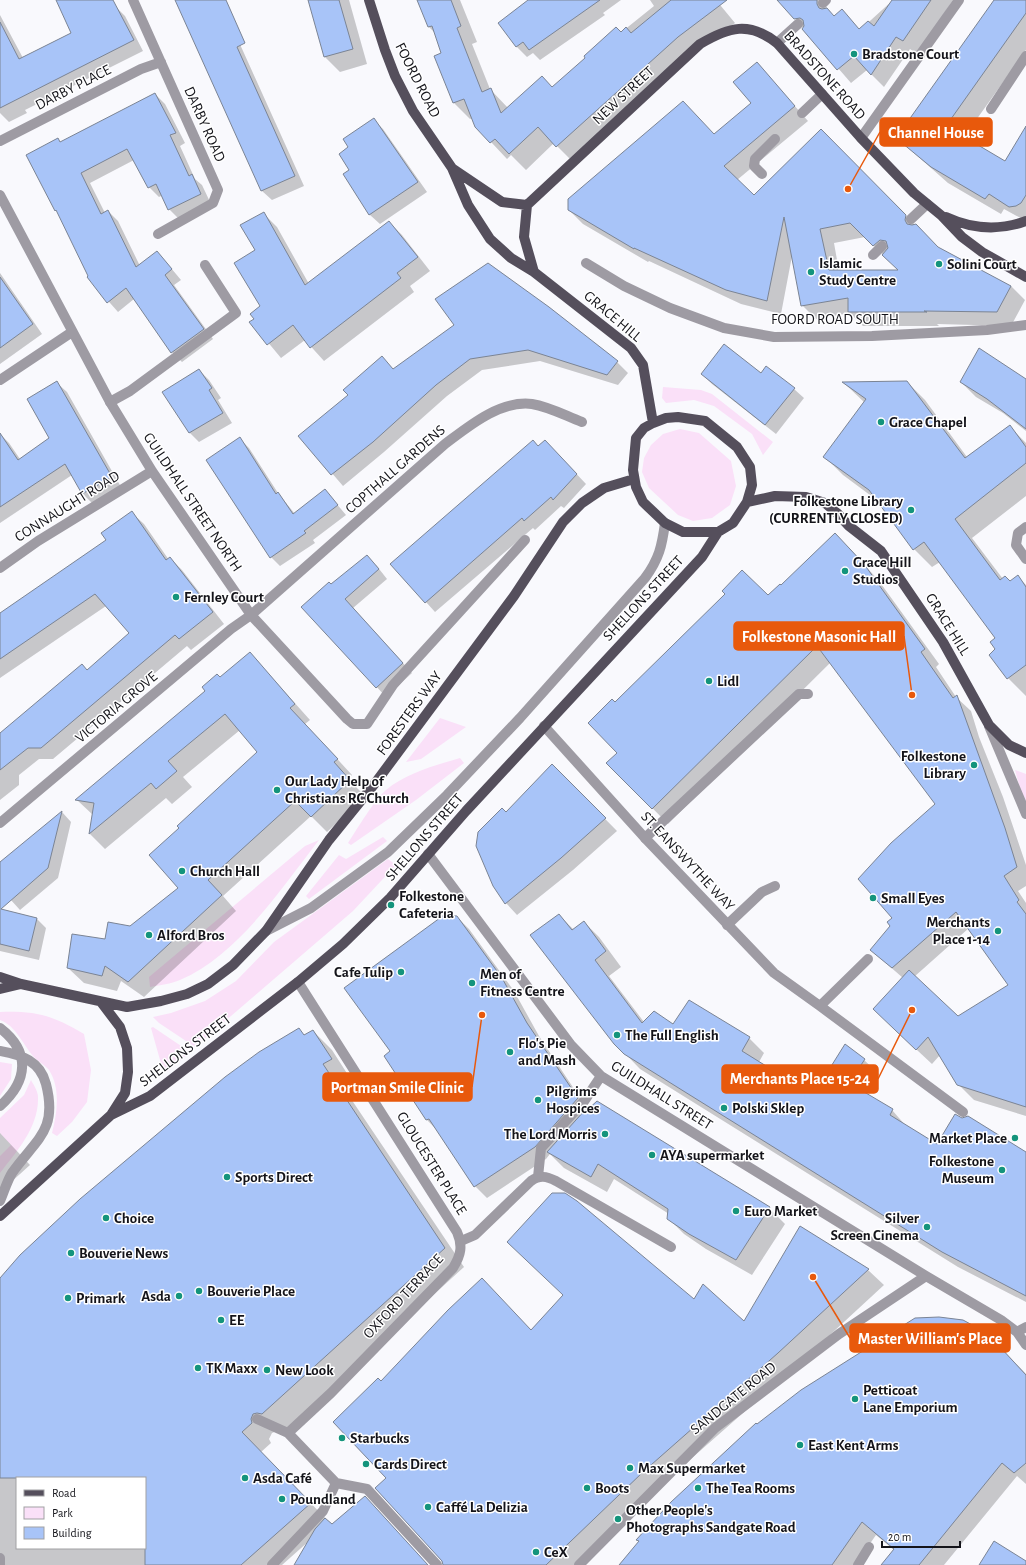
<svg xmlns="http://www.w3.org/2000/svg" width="1026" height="1565" font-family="'Alegreya Sans',sans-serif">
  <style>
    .green { fill: #fae0f8 }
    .shadow { fill: #0003; fill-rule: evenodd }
    .building { fill: #a8c4f8; stroke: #7b8494; fill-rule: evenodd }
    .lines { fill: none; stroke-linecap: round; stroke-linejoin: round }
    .lane { stroke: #9e9ba3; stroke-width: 10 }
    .street { stroke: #9e9ba3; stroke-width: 10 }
    .primary { stroke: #554f5c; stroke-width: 10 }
    .poi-dot { fill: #14947c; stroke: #fff; stroke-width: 1.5 }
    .labels { text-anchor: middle; stroke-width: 3; stroke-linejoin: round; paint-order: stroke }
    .poi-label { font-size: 15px; font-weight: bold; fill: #14141a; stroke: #fff; text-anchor: start }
    .street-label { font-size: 15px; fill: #14141a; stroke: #fff }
    .leader { fill: none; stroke: #e8590c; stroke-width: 1.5 }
    .callout-dot { fill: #e8590c; stroke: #fff; stroke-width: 1.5 }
    .callout { fill: #e8590c; stroke: #e8590c; stroke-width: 1.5 }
    .callout-label { font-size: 16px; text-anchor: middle; font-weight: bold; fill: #fff }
  </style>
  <rect width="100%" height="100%" fill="#f9f9fd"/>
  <path class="green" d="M663 387 701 390 712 394 773 442 763 455 752 434 714 406 694 400 666 403 662 398Z
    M680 429 699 433 731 461 736 486 730 505 712 518 693 521 678 515 649 488 642 472 644 458 651 445 663 434Z
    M440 718 466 727 421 759 406 762Z
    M460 758 464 763 416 800 351 845 348 843C357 829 375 799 386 790 406 773 436 765 460 758Z
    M1015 770 1026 774V803H1024Z
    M383 837 387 841 309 899 306 896 339 855 346 859Z
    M319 840C280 890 239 954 180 980 171 984 160 985 150 987L149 977 305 846Z
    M388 859 396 865 353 911 195 1047 159 1023 153 1017 171 1013 205 1001 236 981 274 942Z
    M0 1012C36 1011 52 1015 84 1034L91 1070 87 1102 72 1122 57 1136 52 1133C57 1113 61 1089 49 1070 45 1065 37 1061 33 1056 22 1043 16 1026 0 1020Z
    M153 1027 190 1052 167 1072 162 1067 151 1028Z
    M0 1062 12 1064 11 1079 0 1096Z
    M31 1080C33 1084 38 1091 38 1097 39 1127 17 1151 0 1173V1156L11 1145 0 1133V1118L24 1095Z"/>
  <path class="shadow" d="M57 0H112L115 6 125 16 143 51 25 110 27 113 9 122 0 113V15L23 58 72 33Z
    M176 0H220L304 186 272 200 262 191Z
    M309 0H349L367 64 340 72 325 57Z
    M418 0H460L477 42 472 44 490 89 508 108 552 88 654 6 650 0H716L735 23 694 53 573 162 554 143 526 170 511 155 507 159 476 126 473 118 470 119 454 103 436 56 443 54 436 34 429 27Z
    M530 0H621L603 13 605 15 540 60 533 53 527 57 517 47 499 23Z
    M779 0H821L834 17 842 11 860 30 893 0H953L917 54 910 49 884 87 867 70 851 83Z
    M995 0H1026V50L964 137 1005 162 1026 128V221L1004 209 1001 214 948 183 897 138Z
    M757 63 808 121 737 180 754 196 821 130 938 248 1011 286 1025 300 1011 326 937 324 939 326H863L850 313 816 319 802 305 792 256 781 314 741 304 649 261 648 262 583 224 569 210 714 135 752 103ZM865 237 900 271H839L834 243Z
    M155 94 165 104 185 143 180 146 195 179 202 185 211 204 179 219 169 209 163 195 159 197 149 187 134 160 90 183 105 213 108 211 118 221 140 266 157 252 166 262 181 280 174 285 213 339 182 362 172 352 134 299 118 312 88 278 90 276 59 214 27 155 61 143Z
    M373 119 383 129 427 192 380 224 370 215 344 175 351 170 350 148Z
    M263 213 277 227 309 284 389 222 402 235 430 271 410 286 414 292 324 361 305 340 281 358 251 322 255 319 262 306 257 250Z
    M0 273 42 334 0 364Z
    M549 308 617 362 628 373 618 385 540 361 482 370 447 396 384 452 343 486 300 436 349 395 382 358 394 370Z
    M199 370 209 380 221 398 218 400 232 423 199 442 189 432Z
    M702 374H761L794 389 804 398 776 434 712 384Z
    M907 382 925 400 967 457 1009 426 1026 443V496L972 538 1003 579 1010 582 1018 577 1026 585V696L1008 678 997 650V638L940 562 932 567 914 549 878 501 843 475 825 457 865 403 844 383Z
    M961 382H1026V431L1003 413 976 397Z
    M57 383 67 392 121 487 92 503 82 493 72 475 0 523V434L9 443 20 459 50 438Z
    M240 439 249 448 278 493 295 514 325 490 346 515 313 540 315 543 280 566 271 557Z
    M533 441 539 447 555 451 586 484 564 508 561 506 535 530 533 528 435 612 426 602Z
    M132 513 144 524 169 560 170 558 182 570 224 624 191 650 187 646 53 759H39L19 775V785L0 800V735L88 671 130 633 106 606 0 678V614L108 541Z
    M850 549 879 581 939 664 936 667 956 697 971 711 979 737 1003 797 1026 865V886L1018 891 1026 903V1116L974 1100 958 1084 940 1055 932 1064 889 1024 903 978 871 950 891 926 936 804 831 662 668 824 608 763 619 753 615 704 781 587ZM969 928 1010 986 957 1017 914 977Z
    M376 565 387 579 353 608 412 673 386 697 303 607 331 586Z
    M250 653 310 720 305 724 352 775 348 779 365 796 327 832 311 816 223 896 236 911 144 997 121 981 117 991 84 983 68 968 106 940 130 927 179 888 180 828 259 752 240 730 183 777 192 787 172 804 166 798 105 849 90 834 93 815 77 800Z
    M552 765 617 831 573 870 517 915 506 903V813Z
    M62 812 71 822 58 878 20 910 0 888V863Z
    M0 910 36 918 46 928 39 960 0 951Z
    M559 915 574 930 584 922 599 937 621 967 609 976 644 1022 749 1038 764 1053 759 1062 816 1093 864 1060 879 1074 866 1094 892 1110 906 1126 937 1145 1026 1153V1302L958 1267 640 1069 615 1043Z
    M457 917 469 929 514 991 539 1036 588 1110 769 1208 785 1224 752 1275 706 1249 684 1234 668 1218 669 1214 614 1179 607 1192 564 1168 550 1154 546 1159 487 1198 475 1186 437 1130 427 1120 392 1052Z
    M299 1030 305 1036 313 1031 332 1050 350 1078 341 1084 464 1267 282 1433 277 1431 272 1433 269 1439 271 1443 261 1452 332 1525 380 1513 428 1565H295L309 1541 282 1565H0V1280ZM17 1478H145V1548H17Z
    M0 1133 30 1165 0 1192Z
    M801 1228 868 1270 884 1285 793 1369 658 1488 577 1565H444L388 1478 381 1382 532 1331 694 1300 744 1322Z
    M1001 1348 1026 1374V1484L1017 1476 944 1565H893L895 1551 876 1535 855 1565H620L640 1542 637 1539 757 1425Z"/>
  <path class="building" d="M56 0H113L134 40 0 108V22L19 59 71 33Z
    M175 0H226L245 43 237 47 295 176 261 191Z
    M308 0H339L353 49 324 57Z
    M417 0H451L461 26 457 28 482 92 491 88 501 113 542 76 552 87 585 58 584 56 616 27 621 32 626 27 631 33 671 0H727L678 37 556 147 538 127 509 154 495 139 490 143 475 127 464 99 453 103 434 56 441 53 432 26 428 27Z
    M528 0H600L529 50 523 42 516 47 498 23Z
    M777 0H817V4L819 8 822 9 827 8 834 16 842 9 859 29 868 21 874 26 892 0H931L903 41 896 37 871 75 854 56 837 70 802 29 804 26 803 20 800 18 794 19Z
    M994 0H1026V13L946 126 1005 161 1026 126V195L1021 203 1016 206 1009 207 989 194 985 199 931 167 896 138Z
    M757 62 795 106 724 166 754 195 821 129 906 215 905 220 907 224 912 225 916 224 938 247 1011 286 997 312 924 311 927 312H848V298L801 306 784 217 767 301 726 290 634 248V249L568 210V199L683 101 714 134 751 103 733 82ZM850 223 873 246 880 240 886 241 888 248 882 255 898 270H829L820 229Z
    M155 93 176 133 170 135 189 176 192 174 201 194 168 210 156 184 148 188 127 149 81 173 101 214 108 210 136 267 157 251 172 269 165 275 204 329 171 353 126 288 107 303 87 277 88 276 56 210 55 211 26 155 58 138 60 142Z
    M374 118 418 182 369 215 343 174 349 170 339 154 348 147 343 139Z
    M264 212 305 285 389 221 418 257 397 273 401 278 310 348 293 325 267 345 249 322 254 319 250 314 260 306 234 263 255 250 240 225Z
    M488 263 549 307 618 361 607 375 528 350 470 359 436 385 373 442 331 475 298 436 348 395 343 390 382 356 393 369 454 325 435 299Z
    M0 277 33 324 0 348Z
    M724 344 761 373 766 366 795 388 765 425 701 374Z
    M979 348 1026 379V429L987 399 960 382Z
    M199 369 212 388 209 390 223 413 189 433 162 392Z
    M57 381 112 477 82 494 65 464 0 507V433L18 460 49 438 27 399Z
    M907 381 965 458 1010 425 1026 447V463L955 519 1000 580 1005 576 1010 581 1018 575 1026 587V665L1007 679 989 655 995 649 990 642 995 638 924 542 913 550 869 490 823 457 866 399 842 382Z
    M240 437 276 494 278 492 293 514 325 489 338 505 304 531 306 533 270 558 206 460Z
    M533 440 538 446 545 440 577 474 553 500 551 497 524 521 522 518 425 603 390 564Z
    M132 511 166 560 170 557 213 612 179 639 175 635 41 748H28L0 770V733L82 664 87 670 129 633 95 594 0 659V613L106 540 101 533Z
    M835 533 864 564 889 599 925 649 921 652 953 698 957 695 1005 828 1017 867 1004 876 1019 900 1017 902 1026 914V1107L957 1085 928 1037 916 1050 873 1009 909 970 958 1016 1008 985 956 912 892 968 870 950 890 926 887 922 892 918 858 879 891 843 935 804 817 646 652 809 606 763 617 753 588 723 612 699 615 702 725 594 722 591 742 570 768 595 780 584 781 585Z
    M367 555 379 569 345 599 403 663 376 688 301 607 329 582 331 584Z
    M250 652 295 704 290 708 338 759 334 762 350 780 311 817 295 801 208 880 222 895 128 982 105 966 102 976 67 968 72 934 105 939 108 922 130 926 178 888 149 855 179 828 177 826 257 752 225 714 168 761 177 771 156 789 151 783 89 834 94 803 75 800 205 691 202 687 217 674 220 677Z
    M552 764 606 818 561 858 505 904 493 886 476 846 478 832 502 808 506 812Z
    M62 811 48 868 1 909 37 918 29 951 0 944V862Z
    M559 914 572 930 584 921 606 951 595 960 642 1023 654 1011 673 1024 689 1000 750 1037 742 1051 779 1074 781 1071 815 1092 845 1044 865 1059 849 1083 893 1109 890 1115 937 1144 955 1114 962 1118 968 1116 1026 1152V1296L942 1252 624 1054 614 1044 530 935Z
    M444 915 457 916 502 978 527 1023 578 1098 535 1147 474 1187 429 1119 426 1120 384 1056 390 1051 344 988Z
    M299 1028 304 1035 313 1030 332 1059 323 1064 445 1248 262 1414 257 1413 253 1414 251 1419 252 1423 242 1432 311 1503 241 1565H145V1478H0V1278L20 1255 80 1199 225 1077 259 1052Z
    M597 1101 770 1207 736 1260 689 1234 667 1219 668 1209 598 1164 591 1177 547 1152 585 1110 586 1111Z
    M552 1193H565L577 1201 694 1299 703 1284 744 1321 800 1226 869 1269 778 1353 643 1472 546 1565H443L442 1561 375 1488 386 1478 333 1422 378 1378 381 1381 448 1310 482 1278 531 1330 563 1295 507 1242Z
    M939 1317 963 1320 987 1333 1026 1375V1463L1014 1473 1002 1463 919 1565H881L894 1549 862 1522 832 1565H619L639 1541 636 1540 671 1502 756 1423 757 1424 801 1390 915 1318Z
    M365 1496 428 1565H294L315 1529 325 1518 332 1524Z
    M994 1541 1026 1561V1565H979Z"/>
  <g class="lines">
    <path class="lane" d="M823 3 826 0
      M777 43 798 24
      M991 109 1026 56
      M802 113 822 94
      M762 174 754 166 755 159 775 139
      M911 219 927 204
      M873 255 882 246
      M110 402 130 391 236 313 205 265
      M1026 527 1018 533 1016 545 1026 559
      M645 838 799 694H808
      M727 925 762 892 775 886
      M266 931 311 908 388 852 447 795 520 718 645 578C659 559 662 546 665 523
      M0 1028C31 1052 28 1081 0 1106
      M0 1051C22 1055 40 1061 46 1084 58 1131 36 1139 12 1173 7 1181 4 1192 0 1201
      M461 1241 475 1235 531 1181C540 1175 546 1176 556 1181L671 1247
      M0 1558V1565
      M858 1565 869 1547"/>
    <path class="street" d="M133 0 218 190 213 203 158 234
      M861 138 959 0
      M0 141 141 69 161 62
      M0 195 110 402 152 471 251 615 347 719 353 724H367L393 685 525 540
      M586 263 624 286 670 308 724 328 774 337 872 336 987 330 1026 325
      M0 380 72 332
      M0 568 38 541 152 471
      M544 726 645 838 774 973 820 1006 963 1112
      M989 726 1026 814
      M0 823 231 629 251 615 445 444C469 426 500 400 532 404 550 407 566 416 582 422
      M428 854 571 1045 601 1076 926 1276 1001 1320 1017 1332 1026 1327
      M820 1006 868 959
      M538 1177 541 1148 585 1100 601 1076
      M1017 1332 1026 1345
      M257 1419 288 1433 336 1483 367 1489 437 1565
      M288 1433 331 1393 453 1268C461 1255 463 1246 457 1232L298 982
      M272 1565 323 1511 336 1483
      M579 1565 715 1428 839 1334 926 1276"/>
    <path class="primary" d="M369 0 385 50 395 76 413 111 452 168 468 205 490 239 511 258 534 272 631 348 643 365 653 423
      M453 169 502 202 527 205
      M527 205 700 44C729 27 749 21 777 43L861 138 914 193 942 216 962 237 982 252 1026 277
      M527 205 524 237 534 272
      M946 217C972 229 999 231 1026 221
      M678 417 705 421 737 447 750 467 752 485 747 502 733 523 718 532H683L665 523 643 502 636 487 633 470 636 438 644 428 653 423 666 418Z
      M747 502 775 496 806 497 825 503 837 513 849 526 881 551 943 642 989 725 1009 745 1026 753
      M0 977 21 984
      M0 989 21 984 127 1007 161 1001 187 994 208 984 233 965 266 931 329 840 376 782 514 596 563 522 582 503 604 488 634 479
      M111 1115 150 1096 298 982 343 944 390 898 466 811 702 557 718 532
      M0 1216 111 1115 125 1093 128 1072 127 1048 120 1027 101 1002"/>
  </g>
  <g class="poi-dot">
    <circle cx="854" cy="54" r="4"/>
    <circle cx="939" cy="264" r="4"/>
    <circle cx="811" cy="272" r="4"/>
    <circle cx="881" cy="422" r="4"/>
    <circle cx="911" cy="510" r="4"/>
    <circle cx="845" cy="571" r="4"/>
    <circle cx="176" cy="597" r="4"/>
    <circle cx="709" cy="681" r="4"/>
    <circle cx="974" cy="765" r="4"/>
    <circle cx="277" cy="790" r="4"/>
    <circle cx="182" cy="871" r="4"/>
    <circle cx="873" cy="898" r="4"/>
    <circle cx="391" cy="905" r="4"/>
    <circle cx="998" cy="931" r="4"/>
    <circle cx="149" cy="935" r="4"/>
    <circle cx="401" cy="972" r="4"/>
    <circle cx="472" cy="983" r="4"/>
    <circle cx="617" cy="1035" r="4"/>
    <circle cx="510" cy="1052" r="4"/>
    <circle cx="538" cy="1100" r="4"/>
    <circle cx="724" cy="1108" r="4"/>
    <circle cx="605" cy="1134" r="4"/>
    <circle cx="1015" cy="1138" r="4"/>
    <circle cx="652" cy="1155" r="4"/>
    <circle cx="1002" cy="1170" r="4"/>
    <circle cx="227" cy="1177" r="4"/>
    <circle cx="736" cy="1211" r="4"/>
    <circle cx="106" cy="1218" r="4"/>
    <circle cx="927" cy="1227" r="4"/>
    <circle cx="71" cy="1253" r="4"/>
    <circle cx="199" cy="1291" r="4"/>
    <circle cx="179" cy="1296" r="4"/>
    <circle cx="68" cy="1298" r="4"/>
    <circle cx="221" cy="1320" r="4"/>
    <circle cx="198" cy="1368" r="4"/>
    <circle cx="267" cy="1370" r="4"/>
    <circle cx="855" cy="1399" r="4"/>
    <circle cx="342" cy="1438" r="4"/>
    <circle cx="800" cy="1445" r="4"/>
    <circle cx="366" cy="1464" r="4"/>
    <circle cx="630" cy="1468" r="4"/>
    <circle cx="245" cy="1478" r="4"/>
    <circle cx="587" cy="1488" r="4"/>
    <circle cx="698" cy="1488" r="4"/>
    <circle cx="282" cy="1499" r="4"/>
    <circle cx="428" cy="1507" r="4"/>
    <circle cx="618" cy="1519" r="4"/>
    <circle cx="536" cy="1552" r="4"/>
  </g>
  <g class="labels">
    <g class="poi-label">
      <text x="862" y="59">Bradstone Court</text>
      <text x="819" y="268">Islamic<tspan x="819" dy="17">Study Centre</tspan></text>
      <text x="947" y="269">Solini Court</text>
      <text x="889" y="427">Grace Chapel</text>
      <text x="903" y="506" text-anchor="end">Folkestone Library<tspan x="903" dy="17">(CURRENTLY CLOSED)</tspan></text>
      <text x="853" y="567">Grace Hill<tspan x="853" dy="17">Studios</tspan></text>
      <text x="184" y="602">Fernley Court</text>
      <text x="717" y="686">Lidl</text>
      <text x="966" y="761" text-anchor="end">Folkestone<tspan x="966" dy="17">Library</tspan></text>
      <text x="285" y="786">Our Lady Help of<tspan x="285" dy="17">Christians RC Church</tspan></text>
      <text x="190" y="876">Church Hall</text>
      <text x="399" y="901">Folkestone<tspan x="399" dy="17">Cafeteria</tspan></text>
      <text x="881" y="903">Small Eyes</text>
      <text x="990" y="927" text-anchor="end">Merchants<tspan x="990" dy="17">Place 1-14</tspan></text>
      <text x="157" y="940">Alford Bros</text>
      <text x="393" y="977" text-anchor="end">Cafe Tulip</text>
      <text x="480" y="979">Men of<tspan x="480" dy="17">Fitness Centre</tspan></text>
      <text x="625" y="1040">The Full English</text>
      <text x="518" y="1048">Flo's Pie<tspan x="518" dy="17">and Mash</tspan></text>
      <text x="546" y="1096">Pilgrims<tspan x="546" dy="17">Hospices</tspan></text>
      <text x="732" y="1113">Polski Sklep</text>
      <text x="597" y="1139" text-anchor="end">The Lord Morris</text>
      <text x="1007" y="1143" text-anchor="end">Market Place</text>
      <text x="660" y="1160">AYA supermarket</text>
      <text x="994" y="1166" text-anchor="end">Folkestone<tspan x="994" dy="17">Museum</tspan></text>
      <text x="235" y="1182">Sports Direct</text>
      <text x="744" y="1216">Euro Market</text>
      <text x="114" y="1223">Choice</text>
      <text x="919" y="1223" text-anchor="end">Silver<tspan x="919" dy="17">Screen Cinema</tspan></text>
      <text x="79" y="1258">Bouverie News</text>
      <text x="207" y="1296">Bouverie Place</text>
      <text x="171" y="1301" text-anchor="end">Asda</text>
      <text x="76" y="1303">Primark</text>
      <text x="229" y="1325">EE</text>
      <text x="206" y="1373">TK Maxx</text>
      <text x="275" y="1375">New Look</text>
      <text x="863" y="1395">Petticoat<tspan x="863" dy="17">Lane Emporium</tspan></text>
      <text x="350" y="1443">Starbucks</text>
      <text x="808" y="1450">East Kent Arms</text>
      <text x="374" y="1469">Cards Direct</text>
      <text x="638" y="1473">Max Supermarket</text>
      <text x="253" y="1483">Asda Café</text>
      <text x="595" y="1493">Boots</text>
      <text x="706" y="1493">The Tea Rooms</text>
      <text x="290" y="1504">Poundland</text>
      <text x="436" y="1512">Caffé La Delizia</text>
      <text x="626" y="1515">Other People's<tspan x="626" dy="17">Photographs Sandgate Road</tspan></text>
      <text x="544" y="1557">CeX</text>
    </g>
    <g class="street-label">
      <text transform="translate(825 75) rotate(48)" y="5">BRADSTONE ROAD</text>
      <text transform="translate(418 80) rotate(63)" y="5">FOORD ROAD</text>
      <text transform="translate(73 87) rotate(-27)" y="5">DARBY PLACE</text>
      <text transform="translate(623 95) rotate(-43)" y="5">NEW STREET</text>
      <text transform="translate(205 124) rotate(66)" y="5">DARBY ROAD</text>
      <text transform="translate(613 316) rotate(40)" y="5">GRACE HILL</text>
      <text x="835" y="324">FOORD ROAD SOUTH</text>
      <text transform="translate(395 469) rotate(-41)" y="5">COPTHALL GARDENS</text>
      <text transform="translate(193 502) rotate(56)" y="5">GUILDHALL STREET NORTH</text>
      <text transform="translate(67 506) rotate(-32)" y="5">CONNAUGHT ROAD</text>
      <text transform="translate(643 598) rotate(-47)" y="5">SHELLONS STREET</text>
      <text transform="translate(948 624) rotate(58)" y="5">GRACE HILL</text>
      <text transform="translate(116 707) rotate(-40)" y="5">VICTORIA GROVE</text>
      <text transform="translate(409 713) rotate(-54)" y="5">FORESTERS WAY</text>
      <text transform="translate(424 837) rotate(-49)" y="5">SHELLONS STREET</text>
      <text transform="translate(688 861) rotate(47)" y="5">ST. EANSWYTHE WAY</text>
      <text transform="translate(185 1050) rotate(-37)" y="5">SHELLONS STREET</text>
      <text transform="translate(662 1095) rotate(32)" y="5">GUILDHALL STREET</text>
      <text transform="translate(432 1163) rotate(58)" y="5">GLOUCESTER PLACE</text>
      <text transform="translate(403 1296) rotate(-47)" y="5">OXFORD TERRACE</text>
      <text transform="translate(733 1398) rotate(-39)" y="5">SANDGATE ROAD</text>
    </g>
  </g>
  <path class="leader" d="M848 189L880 132M912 695L904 636M912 1010L878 1079M482 1015L472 1087M813 1277L850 1338"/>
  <g class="callout-dot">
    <circle cx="848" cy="189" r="4"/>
    <circle cx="912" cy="695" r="4"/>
    <circle cx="912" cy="1010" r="4"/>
    <circle cx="482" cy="1015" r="4"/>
    <circle cx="813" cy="1277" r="4"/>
  </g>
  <g class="callout">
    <rect x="880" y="118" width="112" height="28" rx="4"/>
    <rect x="734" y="622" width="170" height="28" rx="4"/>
    <rect x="722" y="1065" width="156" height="28" rx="4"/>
    <rect x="323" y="1073" width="149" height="28" rx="4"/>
    <rect x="850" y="1324" width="160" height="28" rx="4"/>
  </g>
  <g class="callout-label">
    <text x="936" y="138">Channel House</text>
    <text x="819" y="642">Folkestone Masonic Hall</text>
    <text x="800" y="1084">Merchants Place 15-24</text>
    <text x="397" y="1093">Portman Smile Clinic</text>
    <text x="930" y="1344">Master William's Place</text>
  </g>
  <rect x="16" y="1477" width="130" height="72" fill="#ffffff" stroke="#a1a1a3"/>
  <rect x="24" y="1490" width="20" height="6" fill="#554f5c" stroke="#a1a1a3"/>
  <text x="52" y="1497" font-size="12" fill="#14141a">Road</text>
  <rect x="24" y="1507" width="20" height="12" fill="#fae0f8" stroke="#a1a1a3"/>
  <text x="52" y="1517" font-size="12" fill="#14141a">Park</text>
  <rect x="24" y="1527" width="20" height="12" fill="#a8c4f8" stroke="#a1a1a3"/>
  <text x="52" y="1537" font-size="12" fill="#14141a">Building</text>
  <path d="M882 1541v6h78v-6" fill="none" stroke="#14141a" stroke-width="2"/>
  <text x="888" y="1541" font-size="12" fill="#14141a" stroke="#ffffff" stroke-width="3" paint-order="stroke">20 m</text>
</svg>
